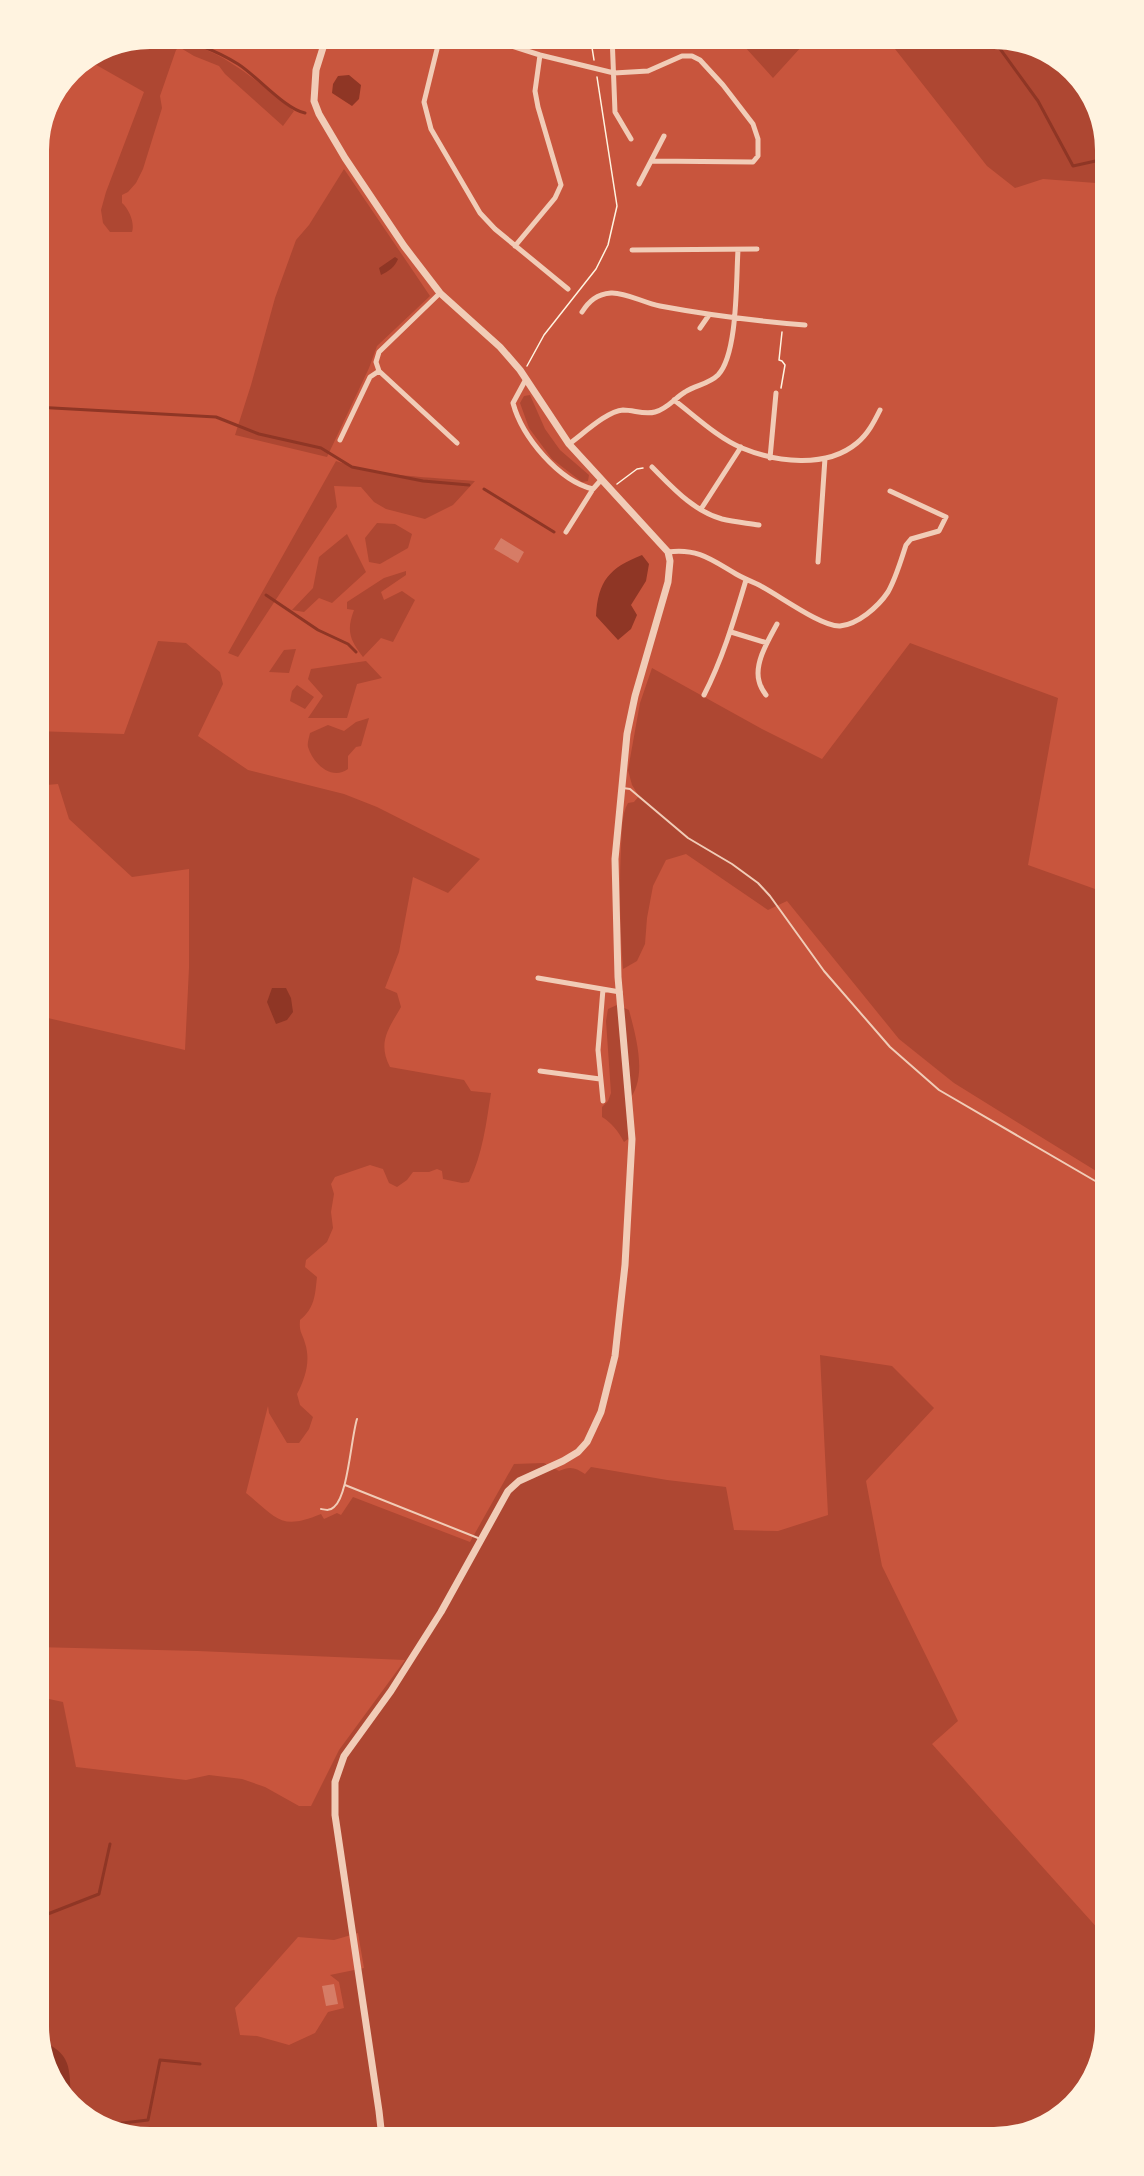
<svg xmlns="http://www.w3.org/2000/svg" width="1144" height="2176" font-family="'Alegreya Sans',sans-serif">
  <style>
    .green { fill: #ae4732; fill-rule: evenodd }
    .water { fill: #8f3625 }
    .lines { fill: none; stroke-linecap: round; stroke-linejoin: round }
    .stream { stroke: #8f3625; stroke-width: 3 }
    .building { fill: #d67c66 }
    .path { stroke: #fff3e0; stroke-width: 1.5 }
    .service { stroke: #f1ccb7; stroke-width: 2 }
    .minor { stroke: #f1ccb7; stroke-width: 5 }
    .tertiary { stroke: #f1ccb7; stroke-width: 7 }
    .rim { fill: none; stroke: #fff3e0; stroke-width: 8 }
  </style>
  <rect width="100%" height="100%" fill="#c8553d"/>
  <path class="green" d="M148 35C166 39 185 41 202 48 237 62 265 88 294 111L283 126 225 74 219 66 194 56 179 47 176 50 160 96 162 108 143 169 136 183 128 192 122 195V203C129 209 135 223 132 232H110L103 223 101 210 106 192 144 92 84 58 106 43Z
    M730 35H812L773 78 744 46Z
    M884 35H1002L1058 54 1101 106 1109 150V184L1043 179 1015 188 987 166Z
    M344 169 430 296 377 346 369 368 327 457 235 435 251 385 275 298 296 240 309 225Z
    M530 395 545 429 560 450 589 475 588 481 582 482 552 459 529 428 520 403 524 396Z
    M336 461C380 477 429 477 475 481L453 505 425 519 386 509 374 502 361 487 334 486 337 507 238 657 228 653Z
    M377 523 395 524 412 534 408 548 380 564 369 562 365 538Z
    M347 534 366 572 332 603 319 598 304 612 292 610 313 588 319 557Z
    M406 571V575L381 592 384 600 402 591 415 600 393 642 381 638 363 657C350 640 346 631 354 610L347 609V602L384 578Z
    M158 641 186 643 220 672 223 684 198 736 248 770 344 794 377 807 480 859 448 893 413 877 399 952 385 988 397 993 401 1007C389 1028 377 1042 390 1067L464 1080 471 1091 491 1093C486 1124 483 1153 469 1182L462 1183 443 1179 442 1171 437 1169 429 1172H413L407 1180 397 1187 389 1183 383 1169 370 1165 335 1177 331 1184 334 1194 331 1212 333 1228 327 1242 306 1260 305 1267 317 1277C315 1295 315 1308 300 1320 299 1333 302 1332 305 1343 311 1361 305 1379 297 1394L300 1405 313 1417 309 1429 299 1443H287L269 1413 268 1406 246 1493C277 1518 280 1531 321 1514L324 1519 337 1513 341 1515 353 1497 470 1542 514 1464 544 1463 559 1471C570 1466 575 1467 585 1474L591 1467 667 1480 726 1487 734 1530 778 1531 828 1515 820 1355 892 1366 934 1408 866 1481 882 1566 958 1721 932 1744 1109 1941V2026L1090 2090 1038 2133 994 2141H312L102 2127 86 2122 43 2070 35 2026V1696L63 1702 76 1767 186 1780 209 1775 242 1779 265 1787 299 1806H311L339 1750 405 1660 198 1651 35 1647V1015L185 1050 189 968V869L132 877 69 819 58 784 35 786V731L124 734ZM358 1933 364 1968 330 1975 339 1982 344 2008 328 2012 315 2033 289 2045 257 2036 240 2035 235 2008 298 1937 334 1940Z
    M910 643 1058 698 1028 865 1109 894V1179L954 1083 899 1039 787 901 768 910 686 854 666 860 653 886 647 918 645 944 637 961 623 969C620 928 619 889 621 848 622 834 621 815 628 803L634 802 639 796 632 785 628 770 640 703 652 668 762 729 822 759Z
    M296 649 289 673 269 672 284 650Z
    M366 661 382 678 357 684 347 718H308L323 696 308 679 311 669Z
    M297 685 314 697 305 709 290 701 292 691Z
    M369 718 361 746 356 747 348 756V769C332 781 313 764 308 747 307 743 309 738 310 733L328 725 344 731 356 722Z
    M617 1005 629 1010C636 1037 649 1080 627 1102L628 1139 624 1142C618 1131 612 1123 602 1117V1107L608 1101 611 1093 606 1021 608 1009Z"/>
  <path class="water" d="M349 75 361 85 359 99 352 106 332 93 333 84 338 76Z
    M395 257 398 259C395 267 389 271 381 275L379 268Z
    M642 555 649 564 646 581 631 605 637 615 631 629 618 640 596 616C598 581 609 568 642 555Z
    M272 988H286L291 998 293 1012 287 1020 276 1024 267 1002Z
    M38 2039C73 2054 69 2067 71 2101L70 2102 43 2070Z"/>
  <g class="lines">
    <path class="stream" d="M160 35C187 40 214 49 238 64 257 76 285 109 305 113
      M990 35 1038 101 1073 166 1109 158
      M35 407 216 417 259 434 321 448 352 467 423 481 469 485
      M484 489 554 532
      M266 595 318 630 348 644 356 652
      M35 1790 41 1735
      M35 1919 99 1894 110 1844
      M98 2126 148 2120 160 2060 200 2064"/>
  </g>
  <path class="building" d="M501 538 524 552 518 563 494 549Z
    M334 1984 338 2004 326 2006 322 1986Z"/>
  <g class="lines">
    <path class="path" d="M590 35 594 60
      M527 366 544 335 596 269 608 245 617 206 597 77
      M781 388 785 365 782 361 779 360 782 332
      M617 484 637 469 643 468"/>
    <path class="service" d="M623 788 630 789 688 838 732 864 758 883 770 896 824 971 890 1047 939 1090 1109 1189
      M345 1485 478 1538
      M321 1509C326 1510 330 1511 334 1507 348 1496 351 1438 357 1419"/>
    <path class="minor" d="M445 35 439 41 424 102 431 129 480 213 495 229 568 289
      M477 35 540 55 614 73 648 71 682 56H692L700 60 723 85 753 124 758 139V156L753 162 651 161
      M612 35 615 112 631 139
      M639 184 664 136
      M515 246 555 198 561 185 538 107 535 91 540 55
      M632 250 757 249
      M582 312C589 301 597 294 611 293 625 292 644 303 660 306 708 315 756 321 805 325
      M700 328 709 315
      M379 371 457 443
      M526 379 513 403C522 437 559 481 593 489
      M674 400C695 416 718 438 742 448 776 462 826 469 857 443 868 434 874 422 880 410
      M340 440 370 377 379 371 376 362 379 352 440 293
      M569 444C583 434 607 411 623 410 634 410 644 415 655 412 667 409 675 398 685 392 696 385 709 384 718 375 738 354 736 280 738 250
      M770 458 776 393
      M652 467C672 487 693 511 722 519 734 522 747 523 759 525
      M701 509 741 447
      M566 532 593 489 601 480
      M668 552C698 548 712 560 736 574 743 578 750 581 757 584 776 593 821 627 840 626 858 624 878 607 888 592 896 578 901 560 906 545L911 539 939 531 946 517 890 491
      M818 562 825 458
      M731 632 767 643
      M704 695C723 658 734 620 746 580
      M766 695C763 691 760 686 759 681 754 663 769 639 777 624
      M538 978 620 992
      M540 1071 600 1079
      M603 1101 598 1050 603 989"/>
    <path class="tertiary" d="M327 35 316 70 314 101 319 114 345 158 404 246 440 293 500 347 520 370 569 444 668 552 670 561 668 582 635 696 627 734 615 859 618 977 632 1139 625 1265 615 1356 601 1412 587 1442 578 1452 563 1461 519 1481 508 1491 441 1612 391 1691 344 1756 335 1782V1815L379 2111 381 2129 379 2141"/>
  </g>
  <path d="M0 0H1144V2176H0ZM150 45H994A105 105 0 0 1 1099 150V2026A105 105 0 0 1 994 2131H150A105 105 0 0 1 45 2026V150A105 105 0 0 1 150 45Z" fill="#fff3e0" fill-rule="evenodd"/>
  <path class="rim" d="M150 45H994A105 105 0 0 1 1099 150V2026A105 105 0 0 1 994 2131H150A105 105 0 0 1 45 2026V150A105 105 0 0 1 150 45Z"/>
</svg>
